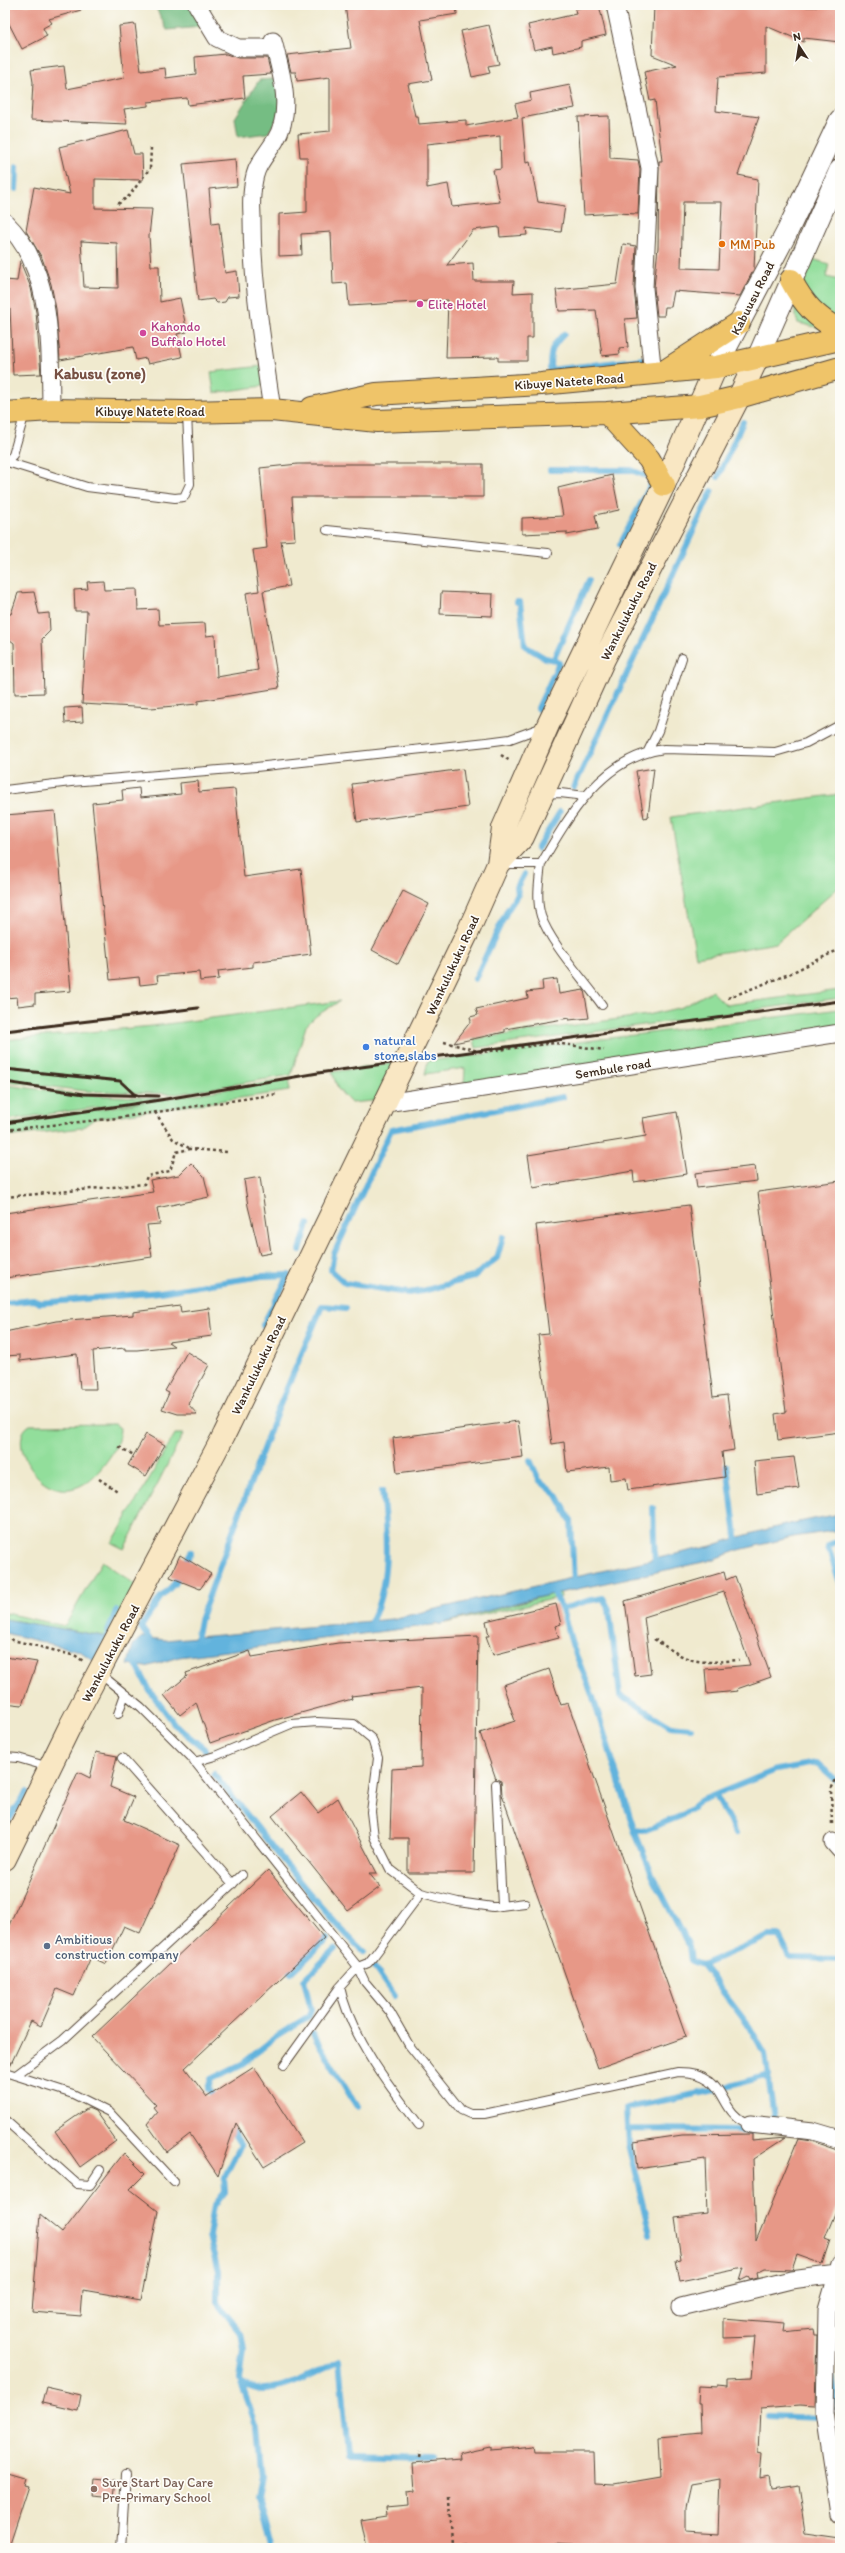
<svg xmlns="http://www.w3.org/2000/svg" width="845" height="2553" font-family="Itim,sans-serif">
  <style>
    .green { fill: #92de9b; stroke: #66845c }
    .forest { fill: #75bd83; stroke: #587450 }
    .water { fill: #62b3dd; stroke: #4e6e7e }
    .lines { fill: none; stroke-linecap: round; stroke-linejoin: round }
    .stream { stroke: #62b3dd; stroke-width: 6 }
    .building { fill: #e79887; fill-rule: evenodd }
    .service-casing { stroke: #564739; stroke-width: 10 }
    .minor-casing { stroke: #564739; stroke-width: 19 }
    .tertiary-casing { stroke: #564739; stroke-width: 23 }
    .secondary-casing { stroke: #564739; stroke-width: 24 }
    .primary-casing { stroke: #564739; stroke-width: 24 }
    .path { stroke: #564739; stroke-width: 2.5; stroke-dasharray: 3 3; stroke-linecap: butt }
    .service { stroke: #fff; stroke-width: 8 }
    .minor { stroke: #fff; stroke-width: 17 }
    .tertiary { stroke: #fff; stroke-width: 21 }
    .secondary { stroke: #f9e7c3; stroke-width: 22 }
    .primary { stroke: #efc469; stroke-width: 22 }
    .rail { stroke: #3b2a1e; stroke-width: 3 }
    .food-dot { fill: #e8710a; stroke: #fdfcf7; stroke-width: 1.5 }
    .hotel-dot { fill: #d1479c; stroke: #fdfcf7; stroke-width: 1.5 }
    .shop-dot { fill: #3f7fe0; stroke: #fdfcf7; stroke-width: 1.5 }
    .service-dot { fill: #5c6f8a; stroke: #fdfcf7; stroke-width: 1.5 }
    .education-dot { fill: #8d6e63; stroke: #fdfcf7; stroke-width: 1.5 }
    .labels { text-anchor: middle; stroke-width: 3.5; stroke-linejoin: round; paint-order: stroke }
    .food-label { font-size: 13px; fill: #c56008; stroke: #fdfcf7; text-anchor: start }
    .street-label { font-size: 13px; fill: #3b2a1e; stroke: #fdfcf7 }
    .hotel-label { font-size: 13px; fill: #b23c85; stroke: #fdfcf7; text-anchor: start }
    .shop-label { font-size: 13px; fill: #366cbe; stroke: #fdfcf7; text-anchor: start }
    .service-label { font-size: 13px; fill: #4e5e75; stroke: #fdfcf7; text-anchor: start }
    .education-label { font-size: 13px; fill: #785e54; stroke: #fdfcf7; text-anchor: start }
    .quarter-label { font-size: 15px; font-weight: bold; fill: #775043; stroke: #fdfcf7 }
  </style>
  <rect width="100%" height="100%" fill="#fdfcf7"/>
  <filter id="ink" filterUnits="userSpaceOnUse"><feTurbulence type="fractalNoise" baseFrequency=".025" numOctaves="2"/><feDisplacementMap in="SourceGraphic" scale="8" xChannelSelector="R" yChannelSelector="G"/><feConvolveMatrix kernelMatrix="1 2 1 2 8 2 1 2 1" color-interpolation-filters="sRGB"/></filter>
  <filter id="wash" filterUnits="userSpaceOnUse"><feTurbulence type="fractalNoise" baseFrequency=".012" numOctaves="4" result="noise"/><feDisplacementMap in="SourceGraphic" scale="16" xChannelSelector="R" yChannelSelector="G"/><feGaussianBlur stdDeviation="0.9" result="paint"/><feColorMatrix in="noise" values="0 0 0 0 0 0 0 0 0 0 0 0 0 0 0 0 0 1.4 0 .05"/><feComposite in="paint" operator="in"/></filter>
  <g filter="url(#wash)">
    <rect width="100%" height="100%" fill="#f0eacf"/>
    <path class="green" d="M812 259 829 264 826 277 840 280V324L820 328 798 323C788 300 802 280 812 259Z
      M262 366 263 386 214 393 211 372Z
      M840 794V886L776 943 696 957 671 817Z
      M840 990V998L476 1048 474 1039 648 1015 682 1007 712 991 726 1005Z
      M340 1001 316 1016 306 1026 291 1075 177 1094 85 1091 5 1081V1040L152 1026Z
      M840 1009V1025L464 1086 465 1068 425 1074 428 1061Z
      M416 1060 387 1090 372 1101 351 1103 338 1089 332 1072Z
      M290 1079 289 1091 94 1119 82 1128 5 1137V1124Z
      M5 1085 85 1095 165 1098 5 1120Z
      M115 1424 120 1428C120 1442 112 1455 103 1466 54 1531 0 1441 30 1425Z
      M175 1434H183L124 1549 112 1543Z
      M102 1561 136 1585 109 1637 5 1619V1613L65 1626Z
      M560 1592 561 1597 441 1624Z"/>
    <path class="forest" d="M157 5H212L202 27 167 30 156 8Z
      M282 78V111L268 133 238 137 235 118 259 80Z"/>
    <path class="water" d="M840 1514V1530L793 1537 739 1550 708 1561 526 1600 441 1624 179 1657 146 1667 128 1664 133 1645 142 1637 165 1640 392 1619 711 1546C755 1531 795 1522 840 1514Z
      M5 1619 109 1637 95 1662 80 1651 5 1633Z"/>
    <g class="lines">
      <path class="stream" d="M16 189 17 167
        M564 334C551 346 550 353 550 370L644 359
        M550 470H631L652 478
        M718 477 743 422
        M620 545 654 478
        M517 602H520L525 646 545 658 555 660
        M545 714 538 708 559 663 555 660V656L589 580
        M574 787 712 491
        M537 849 560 812
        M475 979 507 911 518 894 517 887 524 874
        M503 1237 497 1258 473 1277 423 1291 408 1293 345 1283 331 1270 334 1254 391 1130 563 1097
        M300 1250 308 1224
        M5 1303 33 1300 40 1303 160 1292 262 1276 289 1275 263 1325
        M530 1460 539 1480 557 1495 571 1521 574 1583
        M727 1466 737 1543
        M653 1508 655 1565
        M840 1538 828 1547 840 1583
        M552 1588 562 1609 573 1647 593 1697 634 1830 653 1877 689 1946 691 1961 702 1965 749 2026 765 2054 774 2118 780 2123
        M562 1609 587 1601 603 1598 609 1609 620 1695 670 1726 691 1728
        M369 1626C391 1587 387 1534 382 1491
        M107 1634 116 1611
        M196 1641 200 1620 276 1414 322 1306 346 1308
        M152 1643 141 1627 160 1598 174 1584 191 1552
        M134 1660 150 1691 176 1726 206 1750
        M214 1774C264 1833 308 1899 364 1952
        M716 1796 736 1833
        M5 1826 27 1792
        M634 1830 643 1831 681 1816 700 1801 776 1770 817 1763 836 1780
        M702 1965 769 1936H779L790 1958 840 1959
        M374 1967 394 1996
        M291 1973 327 1939
        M313 2034 357 2107
        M215 2101 208 2089 211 2079 242 2064 277 2036 309 2016 311 2010 304 1980 335 1949
        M229 2126 241 2145 224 2178 225 2192 214 2206 209 2236 218 2272V2304L241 2333 244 2350 240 2380 257 2428 262 2474 258 2496 271 2548
        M627 2129 752 2130
        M650 2234 628 2144 626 2108 711 2091 769 2075
        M832 2376 835 2395 832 2411
        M241 2384C248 2386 256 2390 263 2390 283 2391 321 2371 339 2360L348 2454 435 2456
        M768 2416 821 2418"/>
    </g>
    <g id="blocks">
      <path class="building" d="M5 5H81V10L49 19 52 23 43 28 47 36 22 49 5 16Z
        M345 5H456L457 14 420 20 432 80 408 84 415 116H418L419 124 466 120V126L518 117 515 104 531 100 530 93 570 85 575 108 522 118 526 163 530 162 538 202 565 206 561 232 526 228 527 235 500 237 499 227 473 230 447 265 473 263 474 281H514L513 293 533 292V338H527V361H498V357L446 358 448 300 349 306 347 283 333 284 331 232 301 234 302 255 279 256V214L307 212V157H300L298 134 330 131V77L297 81 296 72H291L287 55 351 48ZM500 136 501 169 493 170 500 202 452 207 448 184 427 188V144Z
        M591 5H599L606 35 581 41V47L553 53 552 46 534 50 528 25 576 14 575 9Z
        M654 5 817 7 818 5 840 7V42L804 38V42L766 26V73L718 77 716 111 759 117 738 175 758 179 754 269 740 296 674 291 671 307H665L664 316H657L654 288 658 247 659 161H662L655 100 650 101 644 72 677 65 652 55ZM683 202H722L719 269 681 268Z
        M135 24 141 71 165 68 166 78 196 74 195 57 226 54 238 58H267L271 74 243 76 245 98 188 105 187 98 148 102V106L124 109 127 124 31 120 33 82 31 70 64 66 67 89 124 78 119 26Z
        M489 25 499 64 488 66 490 73 472 77 461 31Z
        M609 116 610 158 638 160 640 169 638 214 615 213 584 215 578 117Z
        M128 130 134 154H142L143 180 95 179V208L152 209 149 236 151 266H159L160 302 180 298 187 332 177 334 182 357 148 364 146 358 136 360 133 347 60 360 56 309 51 284 42 258 26 231 34 187 70 194 59 147ZM81 241 117 243 118 288 84 287Z
        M235 159 237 186 209 189 212 224 219 223 225 273 237 271 239 296 228 297 225 302 217 303 213 299 198 301 183 164Z
        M623 244 636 246 634 288 637 318 625 319 628 347 619 348 620 354 602 356 596 310 559 311 556 290 617 284Z
        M20 261 31 288 36 312 41 374 13 375 10 309 5 310V280L17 281Z
        M298 464H483V497H292L295 540 281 541 289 586 263 591 279 688 198 701V704L151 708 82 704 87 611H75L74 590 88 589 87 582 103 581 104 590 137 589 138 610 158 609 159 625 205 623 206 636 215 635 217 677 258 670 246 593 259 591 253 550 267 548 260 468Z
        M612 475 619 510 595 515 598 529 567 535V532L522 534V518L563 516 558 488Z
        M34 592 39 614 49 613 50 631 42 639 44 693 15 694 14 643 5 636V614H11L18 593Z
        M441 592 493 594 492 616 440 614Z
        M82 707 83 722 65 723 64 708Z
        M654 768 648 817 644 818 636 771Z
        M463 769 468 807 357 822 352 784Z
        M198 781 199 792 235 789 244 877 301 869 311 954 253 962V967L218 971 219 979 200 981 199 972 157 976 158 983 140 985 139 977 110 980 92 803 123 800 122 790 139 788 140 798 181 794 180 783Z
        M55 811 71 991 35 994V1004L18 1006 17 997 5 998V815Z
        M403 891 429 904 398 964 372 950Z
        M557 979 559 994 584 990 589 1018 569 1020V1018L505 1029V1032L454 1043 471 1021 470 1017 478 1015 476 1009 528 998 527 992 543 990 542 981Z
        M677 1112 687 1174 634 1182 633 1171 533 1188 528 1155 646 1136 643 1118Z
        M191 1163 204 1176 209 1197 157 1208 160 1224 147 1225 152 1257 5 1278V1213L153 1192 150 1180 179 1175Z
        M755 1166 757 1181 697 1188 695 1173Z
        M260 1177 271 1253 260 1255 248 1206 244 1180Z
        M840 1181V1432L778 1440 775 1414 786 1412 758 1192Z
        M689 1205 713 1397 727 1395 734 1450 722 1452 725 1477 628 1490 626 1478 610 1480 609 1467 567 1472 564 1442 552 1444 538 1335 549 1334 536 1225Z
        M180 1306 181 1312 209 1308 212 1336 168 1342 174 1346 137 1350H125V1348L93 1351 96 1389H80L77 1354 20 1361V1355L5 1356V1332L56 1321 133 1315V1312Z
        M187 1352 209 1365 188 1404 197 1414H178L162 1409 169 1393 165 1391Z
        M518 1421 523 1457 397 1473 393 1438Z
        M146 1434 165 1445 146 1476 128 1465Z
        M794 1457 799 1488 757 1494 754 1461Z
        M180 1555 211 1574 200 1589 170 1577Z
        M724 1572 726 1580 735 1576 771 1677 737 1689 738 1691 707 1694 705 1669 750 1665 724 1592 644 1617 651 1674 635 1676 625 1601Z
        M556 1604 561 1624 555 1626 559 1638 493 1655 486 1636H489L486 1621Z
        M478 1636 474 1873H408V1838H390L392 1769 421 1767 422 1688 351 1696 352 1699 275 1720 210 1743 196 1702 180 1715 164 1695 187 1676 186 1673 250 1651 252 1657 338 1643Z
        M5 1657 37 1662 22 1705 5 1703Z
        M549 1669 561 1705 568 1703 686 2037 598 2068 502 1795 501 1781 496 1779 480 1733 515 1721 503 1685Z
        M96 1752 117 1756 110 1787 134 1797 124 1820 180 1845 140 1933 124 1926 106 1964 91 1957 74 1996 57 1989 41 2026 31 2021 9 2068 5 2067V1934L78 1772 90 1778Z
        M301 1792 318 1813 338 1798 377 1873H369L380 1887 348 1911 272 1816Z
        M268 1870 324 1938 185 2068 207 2097 254 2067 303 2143 264 2167 236 2123 218 2176 190 2134 167 2152 147 2124 157 2112 153 2107 156 2105 92 2037Z
        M88 2108 95 2111 116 2141 80 2167 55 2131Z
        M752 2134V2141L785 2138 753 2159 756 2241 798 2139 811 2141 840 2151V2201L825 2238 830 2240 822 2264 797 2255 792 2270 765 2269 757 2273 758 2278 750 2280 748 2277 740 2281 744 2268 680 2281 676 2261 681 2260 675 2218 707 2214 705 2159 637 2169 634 2142 682 2135Z
        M124 2153 145 2174 130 2189 158 2211 141 2300 83 2290 81 2316 32 2312 40 2215 62 2233Z
        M724 2318 784 2323 783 2332 813 2329 814 2335H817L815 2407 799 2406 760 2409 758 2453 762 2454 760 2478 769 2476 771 2489 798 2485 805 2532 840 2537V2548H597L555 2545V2548H466V2545L435 2548H367L361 2520 386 2516 385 2508 408 2506 407 2492 415 2491 413 2463 460 2459 459 2453 491 2446V2450L534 2446 535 2452H594L595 2484 614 2485 661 2477 659 2437 701 2433 700 2404H698L699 2386 717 2387V2385L728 2386V2379L751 2378 755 2337 724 2338ZM720 2479 718 2533 686 2531V2506L691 2484Z
        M46 2387 81 2395 78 2411 42 2403Z
        M9 2473 26 2478 24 2485 28 2486 8 2547 5 2546V2479H7Z
        M94 2478 116 2480 114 2497 92 2495Z"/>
    </g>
  </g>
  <g filter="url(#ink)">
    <use href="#blocks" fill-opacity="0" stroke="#564739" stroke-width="1"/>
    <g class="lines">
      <defs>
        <path id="service" d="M7 462 87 487 175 498 184 497 190 484 187 413
          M5 463 13 455 25 413
          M327 530 548 553
          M648 751 658 731 682 658
          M5 790 71 782 256 767 487 742 510 739 543 727
          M544 794 560 793 586 796
          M502 864H541C569 815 603 757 664 749L775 752 806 743 840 725
          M541 864C539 881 536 900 541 916 550 943 585 981 602 1005
          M99 1673 141 1707 191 1757 358 1967 365 1982 390 2012 409 2045 461 2110 470 2114H484L678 2072C732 2072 714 2112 750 2124
          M118 1714 125 1694
          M5 1757 18 1758 49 1767
          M122 1758 233 1884
          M194 1762 215 1756 291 1724 317 1722 354 1724 372 1739 378 1758 371 1812 374 1837 390 1869 421 1893 458 1902 493 1907 525 1903
          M496 1784 502 1906
          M340 1987C350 2035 389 2086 419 2125
          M284 2065 340 1987 358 1967 368 1963 373 1957 421 1893
          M5 2072 73 2094 109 2112 174 2182
          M16 2075 63 2040 242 1875
          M5 2120 77 2184 90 2185 100 2170
          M121 2548 126 2475"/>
        <path id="minor" d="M197 5 217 38 238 48H275
          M615 5 650 168 644 288 653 375
          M5 222C54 269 50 348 51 410
          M272 410C263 346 252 284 252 219 252 211 251 203 252 195 254 166 260 164 275 141 294 111 281 72 273 41
          M386 1103 840 1033
          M833 1842 840 1850
          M750 2124 813 2131 840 2139
          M840 2265 827 2310 825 2414 840 2514
          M681 2307 791 2280 837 2274"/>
        <path id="tertiary" d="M758 357 840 170
          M716 367 787 232 840 120"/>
        <path id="secondary" d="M498 864 523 837 604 659 739 397 758 357
          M5 1859 70 1726 224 1435 467 934 498 864 503 828 548 725 664 485 716 367"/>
        <path id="primary" d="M791 280C804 305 816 317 840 331
          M665 371 739 323
          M312 408 376 394 541 384 716 367 840 339
          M5 413 51 410 187 412 272 410 377 421 607 413 700 406 739 397 840 368
          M607 413 649 459 664 485"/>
      </defs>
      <use href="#service" class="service-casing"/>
      <use href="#minor" class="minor-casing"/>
      <use href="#tertiary" class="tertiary-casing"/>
      <use href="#secondary" class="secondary-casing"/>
      <use href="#primary" class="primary-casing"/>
      <path class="path" d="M118 204 129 196 150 168 151 148
        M501 755 510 761
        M728 998 789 974 840 949
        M444 1042 482 1052 555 1043 604 1050
        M155 1112 173 1139 189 1148
        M5 1130 117 1118 277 1094
        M5 1197 144 1184 147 1176 170 1171 176 1152 190 1149 227 1152
        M119 1447 134 1455
        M99 1479 119 1492
        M5 1638 76 1656 83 1661
        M654 1639C692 1664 695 1664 739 1660
        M832 1824 831 1789 840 1772
        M419 2458 420 2452
        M449 2497 451 2548"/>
      <use href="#service" class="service"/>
      <use href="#minor" class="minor"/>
      <use href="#tertiary" class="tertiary"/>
      <use href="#secondary" class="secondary"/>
      <use href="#primary" class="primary"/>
      <path class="rail" d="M5 1031 198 1008
        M5 1069 120 1081 134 1094 139 1096
        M5 1082 84 1094 158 1096
        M5 1123 160 1100 318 1073 840 1001"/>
    </g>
  </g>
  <circle class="food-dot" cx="722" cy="244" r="4"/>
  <g class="hotel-dot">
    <circle cx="420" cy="304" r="4"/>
    <circle cx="143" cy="333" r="4"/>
  </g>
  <circle class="shop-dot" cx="366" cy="1047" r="4"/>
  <circle class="service-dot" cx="47" cy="1946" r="4"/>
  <circle class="education-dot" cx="94" cy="2489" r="4"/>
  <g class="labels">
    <g class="food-label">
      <text x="730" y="249">MM Pub</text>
    </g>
    <g class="street-label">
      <text transform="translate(752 298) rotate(-63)" y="5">Kabuusu Road</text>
      <text transform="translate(569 381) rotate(-4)" y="5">Kibuye Natete Road</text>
      <text x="150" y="416">Kibuye Natete Road</text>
      <text transform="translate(628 611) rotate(-63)" y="5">Wankulukuku Road</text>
      <text transform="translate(452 965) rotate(-65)" y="5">Wankulukuku Road</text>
      <text transform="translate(613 1068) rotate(-9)" y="5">Sembule road</text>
      <text transform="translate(258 1365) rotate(-64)" y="5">Wankulukuku Road</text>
      <text transform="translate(110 1653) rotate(-62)" y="5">Wankulukuku Road</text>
    </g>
    <g class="hotel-label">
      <text x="428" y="309">Elite Hotel</text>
      <text x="151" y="331">Kahondo<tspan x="151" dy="15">Buffalo Hotel</tspan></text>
    </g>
    <g class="shop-label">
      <text x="374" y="1045">natural<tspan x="374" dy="15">stone slabs</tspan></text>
    </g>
    <g class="service-label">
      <text x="55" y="1944">Ambitious<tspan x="55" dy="15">construction company</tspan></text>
    </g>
    <g class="education-label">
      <text x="102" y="2487">Sure Start Day Care<tspan x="102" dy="15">Pre-Primary School</tspan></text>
    </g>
    <g class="quarter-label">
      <text x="100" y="379">Kabusu (zone)</text>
    </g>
  </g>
  <rect width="845" height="2553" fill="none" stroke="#fdfcf7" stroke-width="20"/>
  <g transform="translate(799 46) rotate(348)" stroke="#fdfcf7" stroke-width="3" paint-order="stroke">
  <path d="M0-3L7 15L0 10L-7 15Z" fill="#3b2a1e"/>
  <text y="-6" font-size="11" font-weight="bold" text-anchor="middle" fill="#3b2a1e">N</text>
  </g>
</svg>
